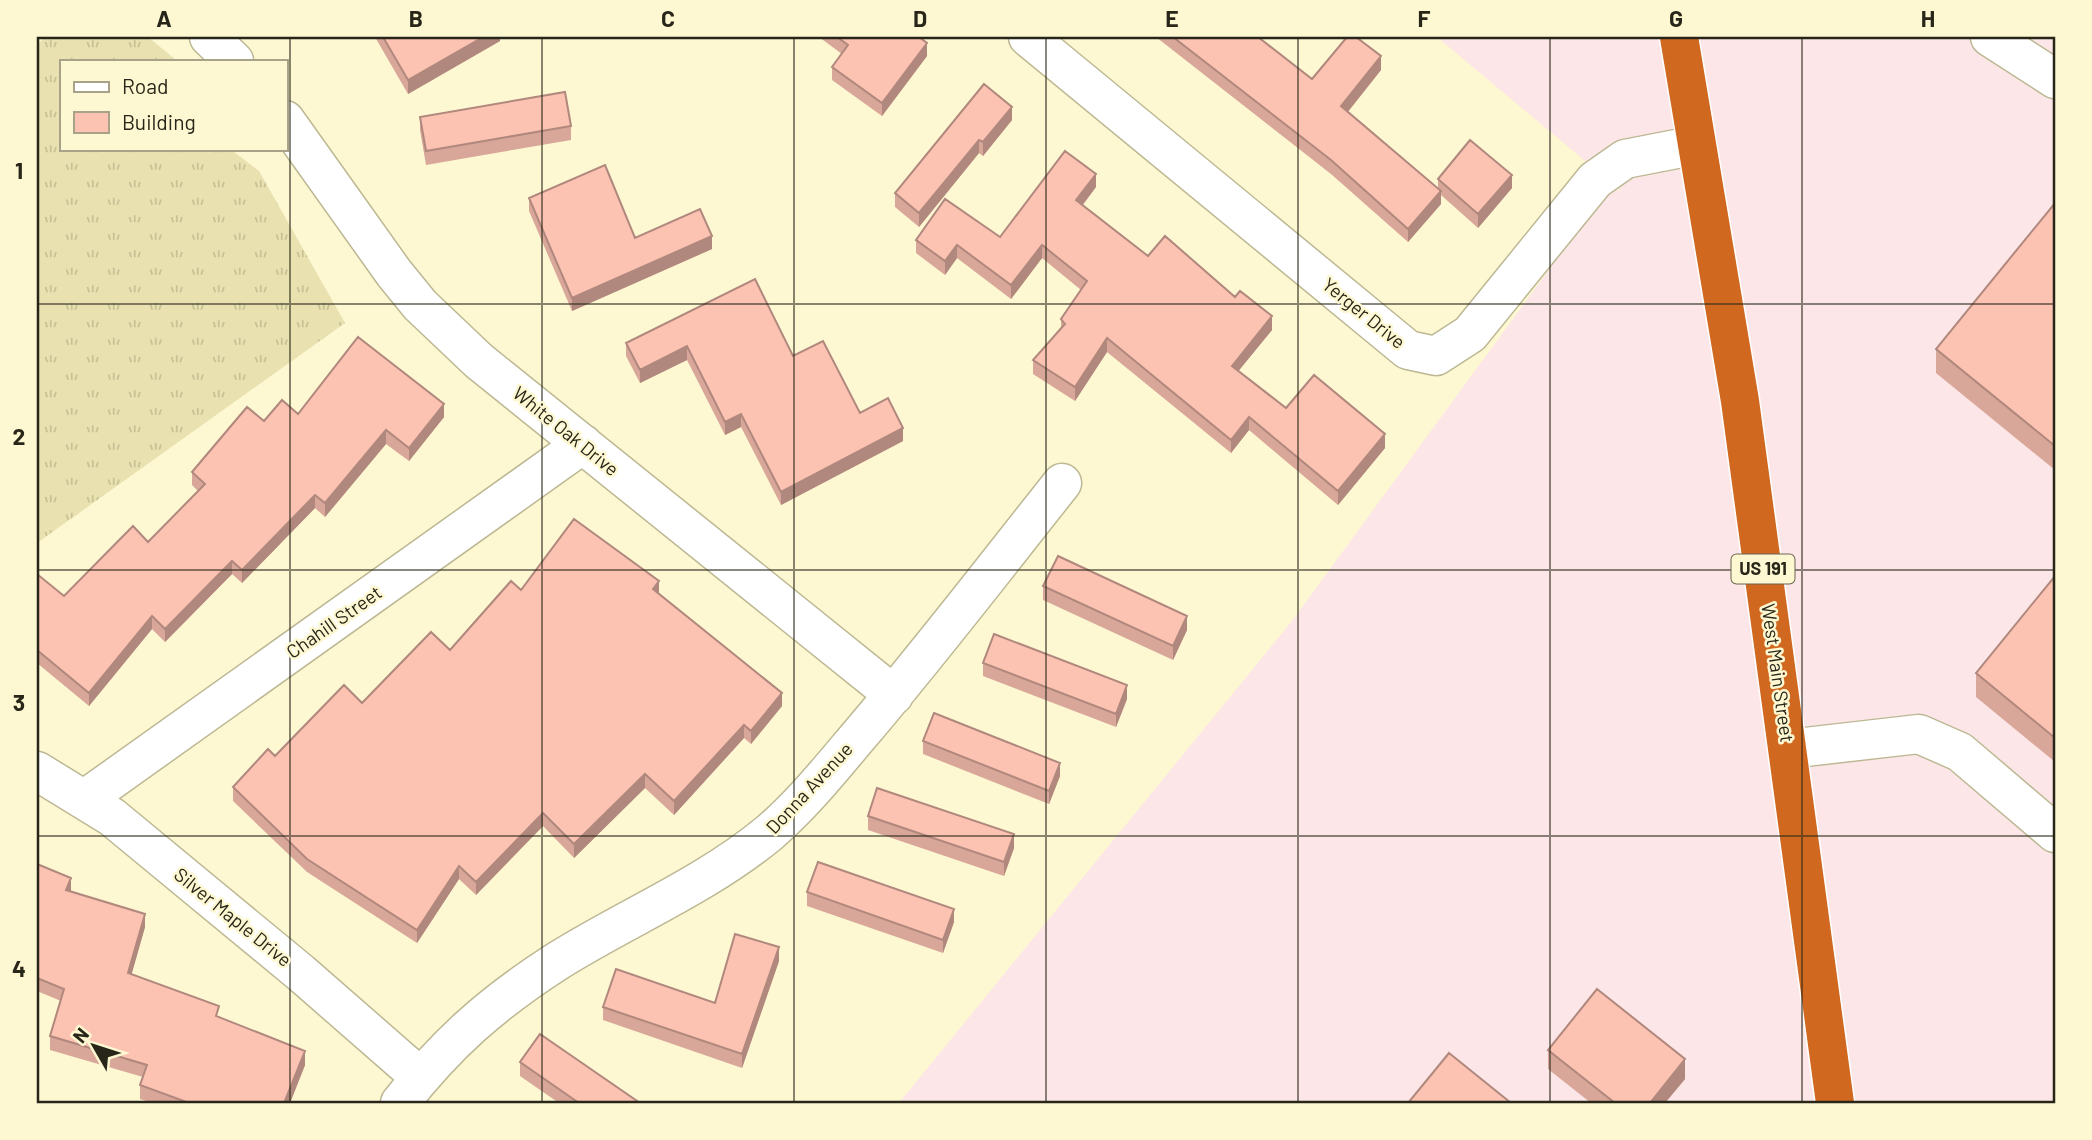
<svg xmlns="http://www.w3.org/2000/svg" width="2092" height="1140" font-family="Barlow,sans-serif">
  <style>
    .commercial { fill: #fce6e7 }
    .grass { fill: url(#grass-tufts) }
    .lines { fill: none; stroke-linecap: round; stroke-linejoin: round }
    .minor-casing { stroke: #bdb894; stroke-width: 41 }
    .highway-casing { stroke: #fff; stroke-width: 41 }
    .minor { stroke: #fff; stroke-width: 38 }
    .highway { stroke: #d06820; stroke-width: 38 }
    .wall { fill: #d9a799 }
    .shaded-wall { fill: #b0887d }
    .building { fill: #fcc2b2; stroke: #b0887d; stroke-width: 2 }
    .grid { fill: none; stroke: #282618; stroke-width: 2; stroke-opacity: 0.55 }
    .labels { text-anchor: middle; stroke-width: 5; stroke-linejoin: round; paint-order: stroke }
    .shield { fill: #fdf7d2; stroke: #686550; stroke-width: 2 }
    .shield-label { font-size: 18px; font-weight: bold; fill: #282618 }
    .street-label { font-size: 19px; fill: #282618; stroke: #fdf7d2 }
    .neatline { fill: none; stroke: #282618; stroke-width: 2.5 }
    .grid-label { font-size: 23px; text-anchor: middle; font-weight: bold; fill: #282618 }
  </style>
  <defs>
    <pattern id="grass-tufts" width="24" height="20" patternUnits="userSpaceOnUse" patternTransform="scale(1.75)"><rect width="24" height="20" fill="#e9e1af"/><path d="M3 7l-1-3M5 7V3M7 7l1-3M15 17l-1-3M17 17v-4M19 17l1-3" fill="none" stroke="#c8c196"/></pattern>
  </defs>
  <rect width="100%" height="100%" fill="#fdf7d2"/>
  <path class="commercial" d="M1437 37H2055V1103H899L1292 621 1602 197 1616 190 1621 191Z"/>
  <path class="grass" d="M45 37H148L176 60 61 61V149H230L259 171 345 323 37 543V45Z"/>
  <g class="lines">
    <defs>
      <path id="minor" d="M209 37 234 61
        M1028 37 1408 350 1436 356 1470 334 1595 180 1625 159 1697 145
        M1990 37 2055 79
        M285 120 394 273 420 305 479 361 894 695
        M1788 749 1919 734 1960 752 2055 833
        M37 771 112 817 301 973 420 1077
        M85 799 583 444
        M400 1103C447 1043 491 1004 556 962 626 918 705 886 769 833 804 803 833 766 862 732 931 651 996 566 1062 483"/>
      <path id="highway" d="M1679 37 1740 401 1835 1103"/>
    </defs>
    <use href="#minor" class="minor-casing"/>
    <use href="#highway" class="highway-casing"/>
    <use href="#minor" class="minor"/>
    <use href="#highway" class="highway"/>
  </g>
  <path class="wall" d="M375 37H500V41L408 94Z
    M819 37H919L927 56 882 116 832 80V67L842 54Z
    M1156 37H1258L1312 79 1381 70 1348 112 1438 188V179L1512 188 1478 228 1441 195V204L1408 242 1331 174Z
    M984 84 1012 120 983 156 979 153 919 227 895 207V193Z
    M420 117 571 126V140L426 165 420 130Z
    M1096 187 1083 205 1148 256 1272 330 1238 371 1286 408 1385 448 1338 505 1249 430 1231 453 1107 352 1075 401 1033 374V360L1061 327V319L1081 290 1042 258 1011 299 957 258 945 275 916 253V240L1000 237Z
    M529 198 635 238 712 249 572 311 529 211Z
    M2055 203V470L1936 373V349Z
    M755 279 793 356 860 413 903 441 781 505 741 427 725 435 687 360 640 383 626 356V343Z
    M298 414 444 417 409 461 386 444 325 517 315 508 242 583 232 574 165 642 152 629 89 706 37 663V574L64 596 148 542 198 491 192 485V472L264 421Z
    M2055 576V762L1976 697V673Z
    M1043 586 1187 630 1173 660 1043 600Z
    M521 590 659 594 782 706 751 744 744 738 674 815 645 788 574 858 543 826 476 895 459 879 417 943 307 872 233 801V787L275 756 450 650Z
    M983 663 1127 699 1116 727 983 676Z
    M923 741 1060 776 1049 804 923 754Z
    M868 816 1014 848 1004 876 868 830Z
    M37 864 71 892 145 927 131 975 219 1017 305 1065 290 1103H152L140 1099V1085L143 1077 50 1050V1036L61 1001 37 991Z
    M807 892 954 922 943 953 807 906Z
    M779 961 742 1068 603 1020V1007L715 1003Z
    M1548 1050 1685 1079 1665 1103H1591L1548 1069Z
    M520 1062 640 1103H559L520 1076Z"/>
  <path class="shaded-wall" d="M483 37H500V41L408 94V80Z
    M927 43V56L882 116V103Z
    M1381 56V70L1341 120V106Z
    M1012 107V120L983 156V142Z
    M979 140V153L919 227V213Z
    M1096 174V187L1076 213V200Z
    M1512 175V188L1478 228V214Z
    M1441 191V204L1408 242V229Z
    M712 236V249L572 311V298Z
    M957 245V258L945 275V261Z
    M1042 245V258L1011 299V285Z
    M1272 316V330L1232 379V366Z
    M1107 338V352L1075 401V387Z
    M687 346V360L640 383V370Z
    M444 404V417L409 461V448Z
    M741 414V427L725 435V422Z
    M1249 417V430L1231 453V440Z
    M903 428V441L781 505V492Z
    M386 430V444L325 517V503Z
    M1385 434V448L1338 505V491Z
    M315 495V508L242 583V570Z
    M232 561V574L165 642V629Z
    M659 581V595L653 589Z
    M152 616V629L89 706V693Z
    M1187 616V630L1173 660V646Z
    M1127 685V699L1116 727V714Z
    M782 693V706L751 744V731Z
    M744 725V738L674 815V801Z
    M1060 763V776L1049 804V791Z
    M645 774V788L574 858V844Z
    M543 813V826L476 895V882Z
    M1014 834V848L1004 876V862Z
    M459 866V879L417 943V930Z
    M71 878V891L66 904V890Z
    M954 909V922L943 953V940Z
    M145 914V927L128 987V973Z
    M779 947V961L742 1068V1054Z
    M305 1051V1065L290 1103H284Z
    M1685 1059V1079L1665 1103H1650Z"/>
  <path class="building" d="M383 37H483L408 80Z
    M837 37H919L927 43 882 103 832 67 848 45Z
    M1173 37H1258L1312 79 1347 37H1356L1381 56 1341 106 1441 191 1408 229 1331 160Z
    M984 84 1012 107 983 142 979 140 919 213 895 193Z
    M565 92 571 126 426 151 420 117Z
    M1470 140 1512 175 1478 214 1438 179Z
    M1065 151 1096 174 1076 200 1148 256 1165 236 1235 297 1240 291 1272 316 1232 366 1286 408 1314 375 1385 434 1338 491 1249 417 1231 440 1107 338 1075 387 1033 360 1065 324 1061 319 1087 281 1042 245 1011 285 957 245 945 261 916 240 945 199 1000 237Z
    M605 165 635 238 700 209 712 236 572 298 529 198Z
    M2055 203V446L1936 349Z
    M755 279 793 356 823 341 860 413 888 398 903 428 781 492 741 414 725 422 687 346 640 370 626 343Z
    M358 337 444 404 409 448 386 430 325 503 315 495 242 570 232 561 165 629 152 616 89 693 37 650V574L64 596 133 526 148 542 205 484 192 472 247 407 264 421 282 400 298 414Z
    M574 519 659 581 653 589 782 693 751 731 744 725 674 801 645 774 574 844 543 813 476 882 459 866 417 930 307 859 233 787 268 749 275 756 344 685 362 703 431 632 450 650 511 581 521 590Z
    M1058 556 1187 616 1173 646 1043 586Z
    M2055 576V738L1976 673Z
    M994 634 1127 685 1116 714 983 663Z
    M934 713 1060 763 1049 791 923 741Z
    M877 788 1014 834 1004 862 868 816Z
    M818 862 954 909 943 940 807 892Z
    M37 864 71 878 66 890 145 914 128 973 219 1006 216 1016 305 1051 284 1103H189L140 1085 147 1065 50 1036 64 989 37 978Z
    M735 934 779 947 742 1054 603 1007 616 969 715 1003Z
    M1597 989 1685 1059 1650 1103H1615L1548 1050Z
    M540 1034 640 1103H579L520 1062Z
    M1449 1053 1511 1103H1408Z"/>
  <path class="grid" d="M290 37V1103M542 37V1103M794 37V1103M1046 37V1103M1298 37V1103M1550 37V1103M1802 37V1103M37 304H2055M37 570H2055M37 836H2055"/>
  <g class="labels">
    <rect class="shield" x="1731.5" y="554.5" width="63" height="29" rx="5"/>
    <g class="shield-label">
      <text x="1763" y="575">US 191</text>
    </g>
    <g class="street-label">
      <text transform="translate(1364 313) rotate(39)" y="7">Yerger Drive</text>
      <text transform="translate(566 431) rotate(39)" y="7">White Oak Drive</text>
      <text transform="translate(334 622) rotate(-35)" y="7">Chahill Street</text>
      <text transform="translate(1778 673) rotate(82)" y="7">West Main Street</text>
      <text transform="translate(809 788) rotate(-47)" y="7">Donna Avenue</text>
      <text transform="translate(233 917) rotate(39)" y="7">Silver Maple Drive</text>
    </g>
  </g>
  <rect width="2092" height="1140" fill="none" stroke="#fdf7d2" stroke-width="77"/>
  <rect x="60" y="60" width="228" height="91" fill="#fdf7d2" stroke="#a8a388" stroke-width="2"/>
  <rect x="74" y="82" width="35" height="10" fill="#ffffff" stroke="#a8a388" stroke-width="2"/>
  <text x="122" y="94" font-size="21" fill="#282618">Road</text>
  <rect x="74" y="112" width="35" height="21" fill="#fcc2b2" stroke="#a8a388" stroke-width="2"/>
  <text x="122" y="130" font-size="21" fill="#282618">Building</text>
  <g transform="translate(94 1046) rotate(309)" stroke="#fdf7d2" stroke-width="5" paint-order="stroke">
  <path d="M0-5L12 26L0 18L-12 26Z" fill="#282618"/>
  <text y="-10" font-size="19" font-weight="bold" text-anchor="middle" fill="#282618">N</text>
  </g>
  <rect x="38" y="38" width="2016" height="1064" class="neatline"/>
  <g class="grid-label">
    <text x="164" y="27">A</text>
    <text x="416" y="27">B</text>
    <text x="668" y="27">C</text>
    <text x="920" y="27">D</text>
    <text x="1172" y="27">E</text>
    <text x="1424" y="27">F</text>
    <text x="1676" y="27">G</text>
    <text x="1928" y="27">H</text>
    <text x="19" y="179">1</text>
    <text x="19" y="445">2</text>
    <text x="19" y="711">3</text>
    <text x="19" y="977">4</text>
  </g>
</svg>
